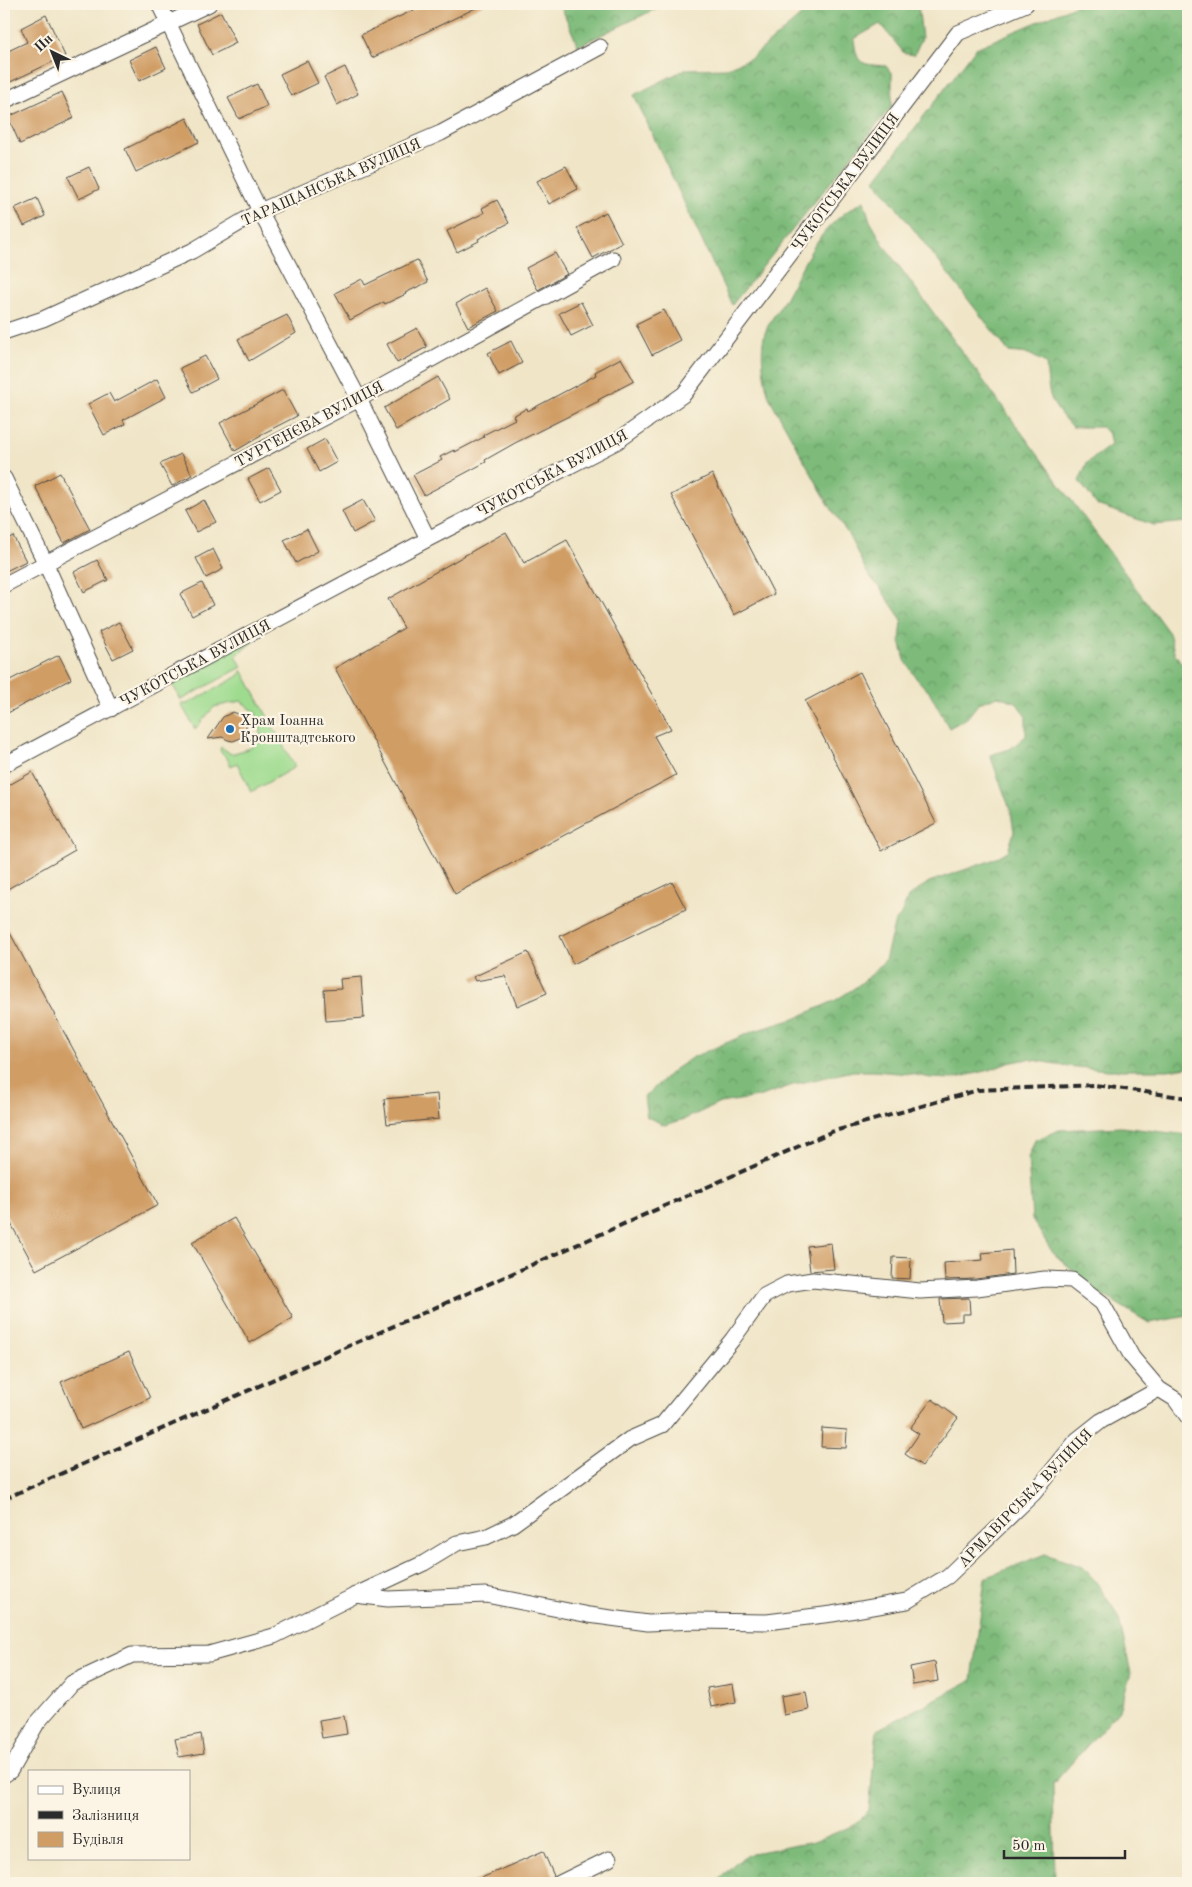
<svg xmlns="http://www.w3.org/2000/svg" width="1192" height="1887" font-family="'Old Standard TT',serif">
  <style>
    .grass { fill: #9edb8f; stroke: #64835d }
    .forest { fill: url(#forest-crowns); stroke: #547352 }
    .building { fill: #d09d65 }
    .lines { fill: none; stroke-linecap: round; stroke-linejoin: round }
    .minor-casing { stroke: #494742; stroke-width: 17 }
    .minor { stroke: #fff; stroke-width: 15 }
    .rail { stroke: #2b2b2b; stroke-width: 4; stroke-dasharray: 8 4; stroke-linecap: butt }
    .poi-dot { fill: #1f6fb2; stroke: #fcf5e5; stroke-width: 2 }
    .labels { text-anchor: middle; stroke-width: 4.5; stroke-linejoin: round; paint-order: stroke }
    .street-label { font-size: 15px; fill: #2b2b2b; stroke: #fcf5e5 }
    .poi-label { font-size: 15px; fill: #2b2b2b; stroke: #fcf5e5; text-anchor: start }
  </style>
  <defs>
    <pattern id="forest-crowns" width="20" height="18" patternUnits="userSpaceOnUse" patternTransform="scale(1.25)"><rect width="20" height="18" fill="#7ebb7a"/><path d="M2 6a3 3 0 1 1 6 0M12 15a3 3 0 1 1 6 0" fill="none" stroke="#679864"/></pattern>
  </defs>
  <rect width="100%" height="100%" fill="#fcf5e5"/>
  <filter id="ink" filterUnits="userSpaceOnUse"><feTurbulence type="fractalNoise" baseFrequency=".02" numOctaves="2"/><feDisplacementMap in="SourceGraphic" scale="10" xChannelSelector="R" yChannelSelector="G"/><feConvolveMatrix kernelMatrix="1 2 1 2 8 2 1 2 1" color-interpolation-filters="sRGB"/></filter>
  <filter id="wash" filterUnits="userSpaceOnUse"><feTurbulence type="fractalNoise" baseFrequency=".0096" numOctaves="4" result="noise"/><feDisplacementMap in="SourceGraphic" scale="20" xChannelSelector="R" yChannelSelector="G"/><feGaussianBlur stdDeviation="1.12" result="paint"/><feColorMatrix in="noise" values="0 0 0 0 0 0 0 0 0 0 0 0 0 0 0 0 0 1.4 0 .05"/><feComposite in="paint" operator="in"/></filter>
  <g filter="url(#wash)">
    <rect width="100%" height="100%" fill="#f0e5c7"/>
    <path class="grass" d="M253 636 254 641 236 655 242 667 181 700 171 682Z
      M242 670 295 767 251 792 237 763 231 766 227 758 220 751 221 747 231 754 251 748 261 733 256 713 241 701 214 707 195 729 181 704H187L239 676Z"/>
    <path class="forest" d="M560 4H666L578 46Z
      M815 4H918L922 38 914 55 904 53 880 24 854 39C857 65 860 64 886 66L892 74V106L732 305 634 95 686 69 727 68 751 58Z
      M1079 4H1188V522L1154 525 1097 505 1079 481 1087 463 1111 445 1109 435 1102 427H1072C1048 401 1049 397 1046 363L1029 354 1009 352 875 180 976 48Z
      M864 201 870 221 885 247 1169 633 1175 654 1188 672V1067L1168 1070H1108L1067 1066 1028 1059 1008 1063 990 1070 952 1079 931 1078 911 1074 873 1071H853L796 1084 758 1097 720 1103 685 1119 665 1125 647 1117 644 1097 675 1069 693 1057 754 1031 794 1019 836 1000 856 987 871 975 885 960 895 921 901 915 908 897 929 882 990 861 1008 851 1014 832 1011 812 990 755 1010 749 1026 736V717L1016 702 998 696 979 703 967 718 949 728 930 693 916 678 905 660 900 641 902 620 880 588 867 573 850 537 829 505 769 397C764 379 759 352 765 333 769 321 780 308 786 297 809 255 819 225 864 201Z
      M1121 1127 1188 1135V1316L1149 1323 1098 1292 1053 1253 1032 1219 1028 1158 1035 1140 1059 1130Z
      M1045 1554 1083 1567 1096 1582 1118 1615 1131 1673 1119 1710 1053 1784 1055 1883H719L720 1879 734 1864 752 1853 814 1842 854 1825 869 1810 877 1730 972 1680 985 1578Z"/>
    <g id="blocks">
      <path class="building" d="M426 4H484L372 58 361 35Z
        M221 12 236 43 212 55 197 24Z
        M46 15 65 56 4 85V53L27 42 21 28Z
        M156 47 166 68 139 81 129 60Z
        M307 61 318 83 291 96 280 74Z
        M345 67 358 94 337 105 324 77Z
        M257 84 267 106 239 119 228 98Z
        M62 92 74 118 20 144 8 117Z
        M187 118 199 142 136 172 125 149Z
        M566 166 578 189 549 204 537 181Z
        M89 167 99 189 79 199 68 177Z
        M37 198 45 216 24 226 15 208Z
        M497 200 509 223 478 239 479 241 457 252 447 231 484 213 482 208Z
        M606 212 622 243 593 258 577 228Z
        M555 253 567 274 538 290 526 268Z
        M417 260 428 282 405 293 406 294 385 304 384 302 350 320 335 293 362 279 365 285Z
        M485 288 498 311 468 327 456 304Z
        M581 302 593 325 571 336 559 313Z
        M664 310 680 340 652 355 636 324Z
        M287 315 296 333 249 361 238 339Z
        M417 328 427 347 397 363 387 344Z
        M511 341 522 363 499 375 488 353Z
        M205 356 217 379 193 392 180 368Z
        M621 358 634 381 598 400 599 401 515 443 485 460 486 462 424 495 413 475 442 460 440 457 454 450 455 452 484 437 483 435 515 419 513 416 527 408 528 411 596 375 595 372Z
        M438 377 450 399 396 430 384 408Z
        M157 379 166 397 123 420 125 424 104 435 88 404 109 393 114 402Z
        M283 390 297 416 260 435 261 436 235 451 220 423Z
        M325 439 337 462 319 472 307 449Z
        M181 454 192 475 172 486 160 464Z
        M269 468 281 490 260 501 248 479Z
        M60 473 90 529 64 543 35 486Z
        M712 474 774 594 734 615 671 495Z
        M204 500 216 522 196 532 185 511Z
        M363 500 375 521 353 533 342 511Z
        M307 529 318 551 296 563 284 540Z
        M506 532 524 563 567 540 671 729 654 736 676 775 455 894 335 668 404 628 388 599Z
        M13 536 26 561 4 572V541Z
        M213 549 223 569 206 578 196 558Z
        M97 560 108 580 84 592 74 572Z
        M202 583 213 605 192 616 180 594Z
        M119 622 133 649 113 659 99 632Z
        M59 655 71 679 4 715V683Z
        M860 672 936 823 881 851 805 701Z
        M233 712 243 716 246 721V732L243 737 233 741 228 740 222 737 208 739 223 717Z
        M32 772 75 850 4 891V788Z
        M672 882 686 909 573 964 560 936Z
        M4 922 158 1205 36 1270 4 1211Z
        M528 952 547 993 517 1006 505 976 475 981 473 977Z
        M361 977 364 1018 326 1021 324 990 341 989 340 979Z
        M437 1094 439 1119 387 1124 384 1099Z
        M234 1218 293 1318 250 1343 192 1242Z
        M831 1243 834 1269 810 1271 807 1246Z
        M1012 1250 1013 1274 976 1279 945 1280 944 1263 983 1260 982 1253Z
        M893 1257 911 1258 910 1279 892 1278Z
        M969 1298 970 1314H962V1321L942 1322 940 1299Z
        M129 1352 150 1398 81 1429 61 1382Z
        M932 1399 958 1418 922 1466 905 1454 919 1434 910 1428Z
        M822 1428 847 1430 846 1448 821 1447Z
        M935 1662 938 1681 913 1685 910 1667Z
        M733 1684 736 1702 711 1707 707 1688Z
        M806 1692 809 1710 784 1715 781 1696Z
        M344 1716 347 1734 322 1738 319 1720Z
        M201 1734 204 1753 179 1757 175 1739Z
        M543 1851 554 1876 551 1880 543 1883H470Z"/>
    </g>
  </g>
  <g filter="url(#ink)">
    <use href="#blocks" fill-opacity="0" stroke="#494742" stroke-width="1"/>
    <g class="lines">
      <defs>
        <path id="minor" d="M159 4 260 211 359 399 428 539
          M4 101 209 4
          M4 332 43 319 192 251 260 211 441 133 600 47
          M4 478 45 562 111 709
          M4 585 359 399 613 259
          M4 765 428 539 616 442 684 394 958 33 1026 4
          M355 1595 388 1599 486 1595 589 1615 648 1623 695 1621 767 1622 832 1614 907 1601 948 1576 1034 1493 1077 1440 1101 1421 1159 1389 1175 1399 1188 1417
          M4 1775 10 1771 37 1723 72 1683 132 1655 209 1654 274 1636 362 1592 424 1563 457 1543 486 1537 513 1524 630 1439 662 1425 732 1340 764 1296 787 1284 813 1280 920 1291 977 1288 1045 1279 1072 1280 1102 1303 1132 1357 1159 1389
          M560 1883 609 1859"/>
      </defs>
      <use href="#minor" class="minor-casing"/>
      <use href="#minor" class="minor"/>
      <path class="rail" d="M4 1499 831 1132 978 1090 1095 1085 1188 1098"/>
    </g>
  </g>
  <circle class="poi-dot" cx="230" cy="729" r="5"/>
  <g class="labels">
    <g class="street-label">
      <text transform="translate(331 182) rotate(-24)" y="5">ТАРАЩАНСЬКА ВУЛИЦЯ</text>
      <text transform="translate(845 182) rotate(-53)" y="5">ЧУКОТСЬКА ВУЛИЦЯ</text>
      <text transform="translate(309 424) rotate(-28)" y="5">ТУРГЕНЄВА ВУЛИЦЯ</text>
      <text transform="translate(552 473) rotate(-28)" y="5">ЧУКОТСЬКА ВУЛИЦЯ</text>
      <text transform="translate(195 663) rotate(-28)" y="5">ЧУКОТСЬКА ВУЛИЦЯ</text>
      <text transform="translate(1025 1498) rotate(-46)" y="5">АРМАВІРСЬКА ВУЛИЦЯ</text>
    </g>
    <g class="poi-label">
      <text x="240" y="725">Храм Іоанна<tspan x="240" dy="17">Кронштадтського</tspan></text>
    </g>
  </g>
  <rect width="1192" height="1887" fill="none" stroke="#fcf5e5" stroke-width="20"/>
  <rect x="28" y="1770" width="162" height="90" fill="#fcf5e5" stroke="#a8a49b"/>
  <rect x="38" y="1786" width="25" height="8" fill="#ffffff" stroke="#a8a49b"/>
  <text x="72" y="1794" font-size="15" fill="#2b2b2b">Вулиця</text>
  <rect x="38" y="1811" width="25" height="8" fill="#2b2b2b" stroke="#a8a49b"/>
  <text x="72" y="1820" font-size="15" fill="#2b2b2b">Залізниця</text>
  <rect x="38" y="1832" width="25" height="15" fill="#d09d65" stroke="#a8a49b"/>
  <text x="72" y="1844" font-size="15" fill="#2b2b2b">Будівля</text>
  <g transform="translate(52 52) rotate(317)" stroke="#fcf5e5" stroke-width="4" paint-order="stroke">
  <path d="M0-4L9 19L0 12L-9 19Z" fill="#2b2b2b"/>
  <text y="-8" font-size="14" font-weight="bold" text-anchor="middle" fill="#2b2b2b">Пн</text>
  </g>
  <path d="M1004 1850v8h121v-8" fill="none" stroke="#2b2b2b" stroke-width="2.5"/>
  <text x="1012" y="1850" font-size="15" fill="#2b2b2b" stroke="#fcf5e5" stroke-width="4" paint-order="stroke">50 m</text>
</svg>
